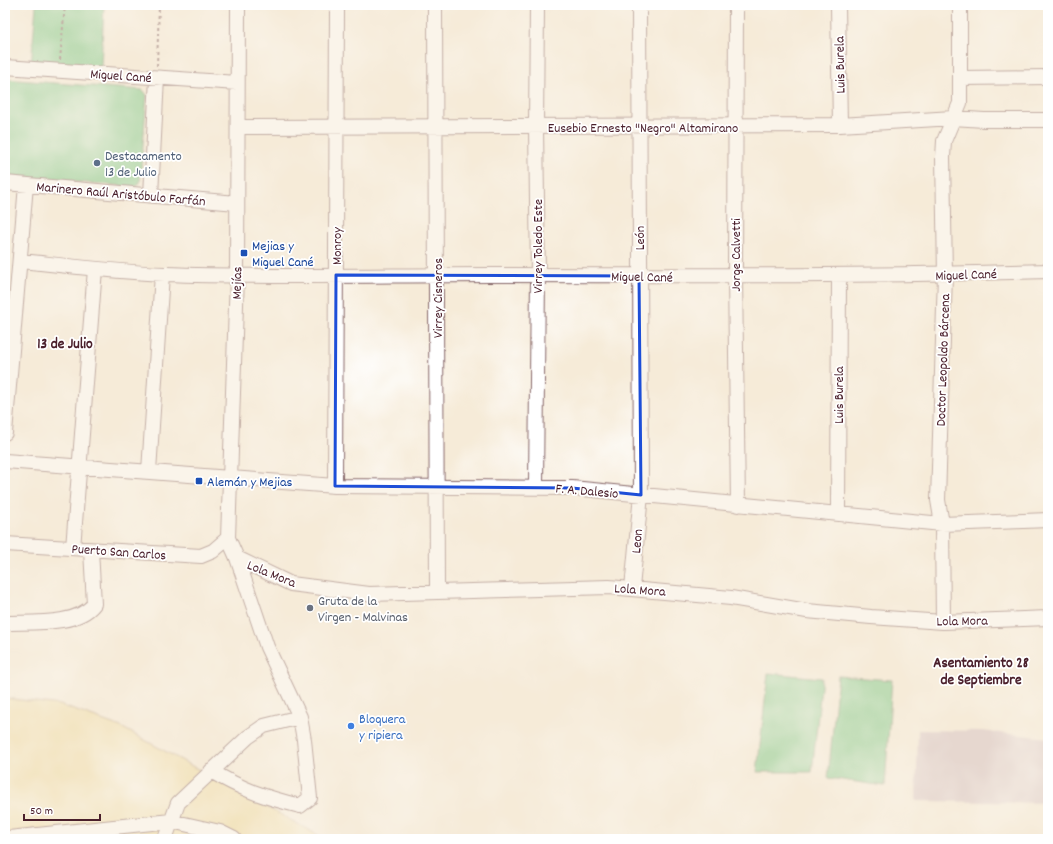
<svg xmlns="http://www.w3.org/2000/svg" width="1053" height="844" font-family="Dekko,sans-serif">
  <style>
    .industrial { fill: #d2bec3 }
    .green { fill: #7bca8a; stroke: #62745a }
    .sand { fill: #eeda9e; stroke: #9c7c64 }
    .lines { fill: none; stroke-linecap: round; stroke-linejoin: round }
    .minor-casing { stroke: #866668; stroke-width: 16 }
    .path { stroke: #866668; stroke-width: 2; stroke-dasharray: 3 3; stroke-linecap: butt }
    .minor { stroke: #fff; stroke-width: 14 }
    .marked { fill: none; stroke: #1d4ed8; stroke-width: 3; stroke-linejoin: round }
    .service-dot { fill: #5c6f8a; stroke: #fff; stroke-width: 1.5 }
    .transit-dot { fill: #1a4fb4; stroke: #fff; stroke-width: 1.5 }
    .worship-dot { fill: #6b7280; stroke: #fff; stroke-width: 1.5 }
    .shop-dot { fill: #3f7fe0; stroke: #fff; stroke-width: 1.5 }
    .labels { text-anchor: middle; stroke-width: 3.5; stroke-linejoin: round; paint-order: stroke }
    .street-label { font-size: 14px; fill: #4a1f2b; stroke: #fff }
    .service-label { font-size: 14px; fill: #4e5e75; stroke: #fff; text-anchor: start }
    .transit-label { font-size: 14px; fill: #164399; stroke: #fff; text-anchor: start }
    .worship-label { font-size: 14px; fill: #5b616d; stroke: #fff; text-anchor: start }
    .shop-label { font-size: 14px; fill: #366cbe; stroke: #fff; text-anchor: start }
    .neighbourhood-label { font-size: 15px; font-weight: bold; fill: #4a1f2b; stroke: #fff }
  </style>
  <rect width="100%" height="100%" fill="#fff"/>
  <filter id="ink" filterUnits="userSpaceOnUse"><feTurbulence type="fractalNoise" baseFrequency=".025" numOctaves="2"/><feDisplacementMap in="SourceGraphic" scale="8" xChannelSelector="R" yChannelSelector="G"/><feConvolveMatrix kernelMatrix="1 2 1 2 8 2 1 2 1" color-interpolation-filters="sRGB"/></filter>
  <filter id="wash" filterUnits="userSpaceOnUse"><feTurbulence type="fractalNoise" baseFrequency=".012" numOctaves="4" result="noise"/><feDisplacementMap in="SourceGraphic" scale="16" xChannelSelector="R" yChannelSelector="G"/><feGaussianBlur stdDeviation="0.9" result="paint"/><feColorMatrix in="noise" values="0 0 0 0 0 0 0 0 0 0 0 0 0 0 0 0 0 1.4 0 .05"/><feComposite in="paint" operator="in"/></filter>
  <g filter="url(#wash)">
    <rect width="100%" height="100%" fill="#f6ebd8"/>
    <path class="industrial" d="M918 730 982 731 1048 738V803L916 801Z"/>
    <path class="green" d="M36 5H104L101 67 31 65Z
      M5 79 143 90 147 95 140 183 135 187 5 176Z
      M768 673 822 678 812 772H757Z
      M838 676 892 680 885 786 828 778Z"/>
    <path class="sand" d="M5 698 60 705 121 727 325 839H5Z"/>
  </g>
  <g filter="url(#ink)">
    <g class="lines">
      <defs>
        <path id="minor" d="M435 5 437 591
          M736 5 735 276 738 505
          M838 5 840 125
          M5 67 237 83
          M960 78 1048 77
          M238 127 840 125 953 118 984 120H1048
          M5 183 237 203
          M151 195 157 78
          M21 261C69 266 117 272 165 274 273 278 382 275 490 275 676 275 862 277 1048 271
          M5 433 26 185
          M5 461 335 486 572 488 942 524 1048 520
          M149 471 162 274
          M335 486 337 5
          M536 486 538 275 536 127 537 5
          M838 514 839 276
          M5 544 201 556 213 551 228 538
          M73 548 95 269
          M237 558 291 584 369 594 609 587 731 598 807 611 871 617 943 622 1048 618
          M632 588 641 495 639 5
          M943 622 942 524 938 500 945 275 943 157 944 141 960 103V5
          M7 623C32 622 77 626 94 604L91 550
          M211 771C243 790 264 797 300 806L310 798 304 740 300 717 267 647 237 558 228 538 237 276 238 5
          M5 837 9 838 171 821 220 832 234 839
          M165 839 178 803 248 737 264 726 300 717"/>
      </defs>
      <use href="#minor" class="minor-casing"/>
      <path class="path" d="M60 60 65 5
        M157 66 159 5"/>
      <use href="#minor" class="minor"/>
    </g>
  </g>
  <path d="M0 0H1053V844H0ZM336 275 639 276 641 495 572 488 335 486Z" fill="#f6ebd8" fill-opacity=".55" fill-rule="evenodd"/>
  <path class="marked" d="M336 275 639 276 641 495 572 488 335 486Z"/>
  <circle class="service-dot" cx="97" cy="163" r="4"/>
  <g class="transit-dot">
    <rect x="240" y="249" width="8" height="8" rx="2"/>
    <rect x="195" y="477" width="8" height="8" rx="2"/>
  </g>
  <circle class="worship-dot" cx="310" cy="608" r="4"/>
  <circle class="shop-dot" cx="351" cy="726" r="4"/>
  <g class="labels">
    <g class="street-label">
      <text transform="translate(839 65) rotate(-91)" y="5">Luis Burela</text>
      <text transform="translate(121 75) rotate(4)" y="5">Miguel Cané</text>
      <text x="643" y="132">Eusebio Ernesto "Negro" Altamirano</text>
      <text transform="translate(121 193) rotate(5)" y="5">Marinero Raúl Aristóbulo Farfán</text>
      <text transform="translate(639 238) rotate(-90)" y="5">León</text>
      <text transform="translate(336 246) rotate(-90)" y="5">Monroy</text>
      <text transform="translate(537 246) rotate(-90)" y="5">Virrey Toledo Este</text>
      <text transform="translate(735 255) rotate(-90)" y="5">Jorge Calvetti</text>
      <text transform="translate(966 274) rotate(-2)" y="5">Miguel Cané</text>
      <text transform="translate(642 276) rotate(1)" y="5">Miguel Cané</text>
      <text transform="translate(236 283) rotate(-89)" y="5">Mejías</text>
      <text transform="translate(437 298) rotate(-90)" y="5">Virrey Cisneros</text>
      <text transform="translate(942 360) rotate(-88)" y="5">Doctor Leopoldo Bárcena</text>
      <text transform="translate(838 395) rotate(-90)" y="5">Luis Burela</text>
      <text transform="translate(587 490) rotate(5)" y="5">F. A. Dalesio</text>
      <text transform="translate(636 541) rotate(-85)" y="5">Leon</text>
      <text transform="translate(119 551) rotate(4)" y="5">Puerto San Carlos</text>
      <text transform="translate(272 573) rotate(22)" y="5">Lola Mora</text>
      <text transform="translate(640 589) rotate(4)" y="5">Lola Mora</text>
      <text transform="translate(962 620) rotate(-1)" y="5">Lola Mora</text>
    </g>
    <g class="service-label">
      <text x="105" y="160">Destacamento<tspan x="105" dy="16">13 de Julio</tspan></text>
    </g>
    <g class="transit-label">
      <text x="252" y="250">Mejias y<tspan x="252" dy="16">Miguel Cané</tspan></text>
      <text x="207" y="486">Alemán y Mejias</text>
    </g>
    <g class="worship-label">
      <text x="318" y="605">Gruta de la<tspan x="318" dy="16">Virgen - Malvinas</tspan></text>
    </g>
    <g class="shop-label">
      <text x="359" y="723">Bloquera<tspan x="359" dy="16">y ripiera</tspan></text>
    </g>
    <g class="neighbourhood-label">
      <text x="65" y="348">13 de Julio</text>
      <text x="981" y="667">Asentamiento 28<tspan x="981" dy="17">de Septiembre</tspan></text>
    </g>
  </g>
  <rect width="1053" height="844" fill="none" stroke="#fff" stroke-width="20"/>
  <path d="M24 814v6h76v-6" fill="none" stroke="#4a1f2b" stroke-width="2"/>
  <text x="30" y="814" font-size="12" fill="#4a1f2b" stroke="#ffffff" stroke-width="3" paint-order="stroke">50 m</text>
</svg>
